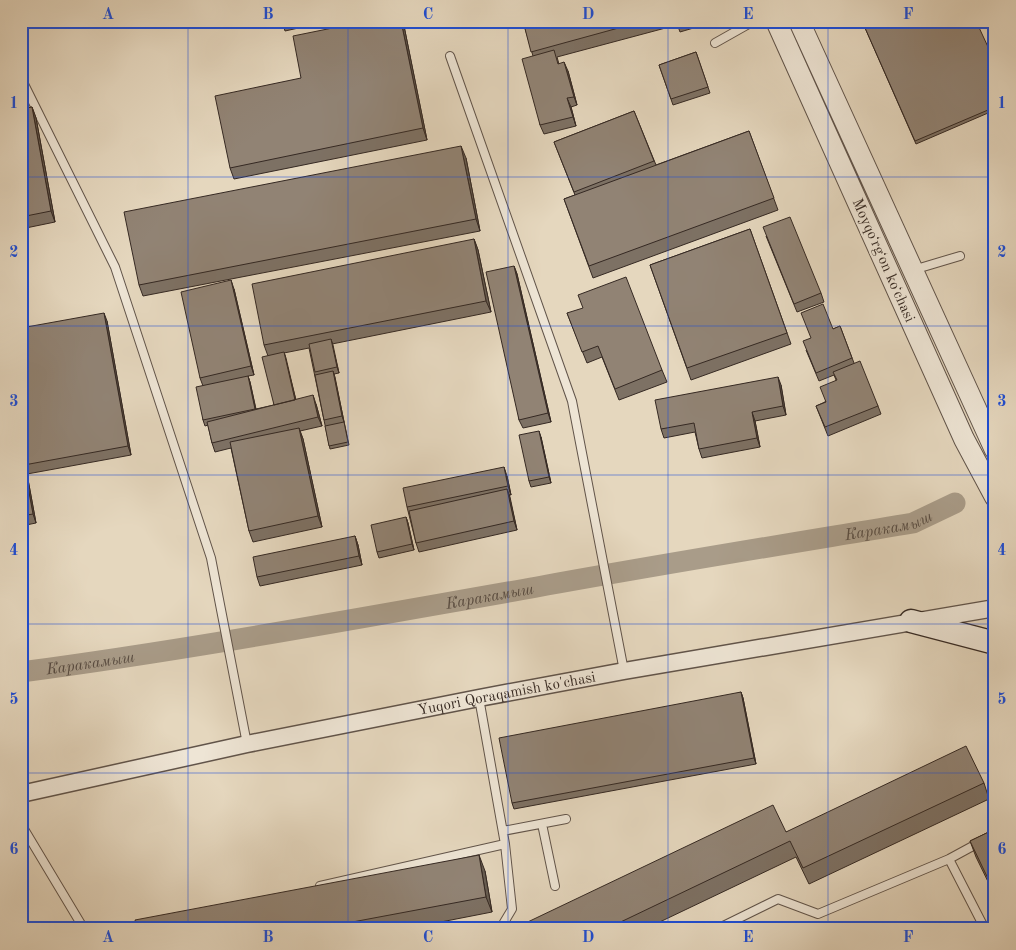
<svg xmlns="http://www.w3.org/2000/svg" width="1016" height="950" font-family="'Old Standard TT',serif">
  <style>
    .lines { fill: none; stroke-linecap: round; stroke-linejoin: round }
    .canal { stroke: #a99c89; stroke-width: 21 }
    .service-casing { stroke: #61544a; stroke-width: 10 }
    .minor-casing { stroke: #61544a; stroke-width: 19 }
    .tertiary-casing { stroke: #61544a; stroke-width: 22 }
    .secondary-casing { stroke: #352923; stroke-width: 25 }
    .service { stroke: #eee5d5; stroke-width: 8 }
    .minor { stroke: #eee5d5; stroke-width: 16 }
    .tertiary { stroke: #eee5d5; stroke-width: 20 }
    .secondary { stroke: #eee5d5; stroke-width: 22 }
    .wall { fill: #7d7164; stroke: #352923 }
    .shaded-wall { fill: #665c51; stroke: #352923 }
    .building { fill: #918374; stroke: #352923 }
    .grid { fill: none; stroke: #1d4ed8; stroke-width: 1; stroke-opacity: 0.55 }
    .labels { text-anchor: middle; stroke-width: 4; stroke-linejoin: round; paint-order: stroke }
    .street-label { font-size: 15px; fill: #352923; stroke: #eee5d5 }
    .water-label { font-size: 16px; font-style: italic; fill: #584c42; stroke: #eee5d5 }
    .neatline { fill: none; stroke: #1d4ed8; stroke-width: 2 }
    .grid-label { font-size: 16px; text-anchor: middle; font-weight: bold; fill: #1d4ed8 }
  </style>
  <rect width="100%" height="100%" fill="#e5d7be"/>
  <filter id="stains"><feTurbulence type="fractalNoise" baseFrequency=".004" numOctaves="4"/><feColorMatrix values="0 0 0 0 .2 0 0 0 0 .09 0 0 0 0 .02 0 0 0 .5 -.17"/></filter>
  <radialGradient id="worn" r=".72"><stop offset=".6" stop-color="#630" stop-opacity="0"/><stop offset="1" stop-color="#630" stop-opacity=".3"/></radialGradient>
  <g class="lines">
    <path class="canal" id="s1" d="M21 672C194 649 365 617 537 587 662 564 787 544 913 523L955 503"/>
    <defs>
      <path id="service" d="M715 43 754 21
        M450 56 572 401 624 671
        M21 78 115 267 211 558 247 744
        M913 270 960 256
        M479 698 505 844 512 909 500 929
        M21 824 84 929
        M542 824 555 886
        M503 831 566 819
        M949 859 985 929
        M320 886 505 844
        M128 929 145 925
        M717 929 778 899 818 914 949 859 995 834"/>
      <g id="minor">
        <path id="s2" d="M21 794 247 744 479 698 624 671 995 608"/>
      </g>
      <path id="tertiary" d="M776 21 964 439 995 497
        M799 21 995 450"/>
      <path id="secondary" d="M911 621 995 643"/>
    </defs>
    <use href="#service" class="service-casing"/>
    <use href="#minor" class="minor-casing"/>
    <use href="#tertiary" class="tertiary-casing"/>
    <use href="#secondary" class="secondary-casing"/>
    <use href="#service" class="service"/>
    <use href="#minor" class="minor"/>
    <use href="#tertiary" class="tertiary"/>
    <use href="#secondary" class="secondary"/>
  </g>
  <path class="wall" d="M282 21H330L285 31Z
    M367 21H402L404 26 427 140 234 179 230 168 301 78Z
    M523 21H672L673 26 557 57 559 64 568 71 577 105 571 107 576 126 544 134 540 125 533 56Z
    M676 21H706L707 24 680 32Z
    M862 21 995 62V110L916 144Z
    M696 52 710 93 673 105 659 65Z
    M32 107 36 118 55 222 21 229V109Z
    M634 111 656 165 749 131 778 210 593 278 564 199 575 195 554 142Z
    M466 158 480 231 143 296 139 285Z
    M750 229 791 344 691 380 650 265Z
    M766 236 821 293 824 302 797 312Z
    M474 239 478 250 491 312 332 344 339 373 334 374 349 445 330 449 309 348 284 353 296 400 316 404 322 426 300 431 303 439 322 527 253 542 249 531 231 448 215 452 212 443 208 425 205 426 203 420V386L200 378 234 289 254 375 248 376 250 382 256 409 274 405 268 356 264 345Z
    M514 266 517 274 551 422 523 428 519 420Z
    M567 313 662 370 667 382 619 400 602 357 587 363Z
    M107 321 131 455 27 474 36 523 21 526V328Z
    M840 326 854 363 878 406 881 414 828 436 816 406 825 402 836 380 834 375 819 381 806 350 833 329Z
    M781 385 786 415 755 421 760 447 702 458 699 449 695 432 664 438 661 429Z
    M541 437 551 483 531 487 529 481Z
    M507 476 511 495H509L517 530 419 552 416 543 407 507Z
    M406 517 408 523 414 550 379 558 377 552Z
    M355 536 358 545 362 565 260 586 257 577Z
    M741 692 743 698 756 764 514 809 512 803Z
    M995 723V743L988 726Z
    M984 783 989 799 809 884 796 857 645 929H513L786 832Z
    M995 829V896L976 857 970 841Z
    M485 871 492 912 405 929H137Z"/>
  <path class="shaded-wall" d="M401 21H402L404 26 427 140 423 128Z
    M564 62 568 71 577 105 574 97Z
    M567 98 571 107 576 126 573 117Z
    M32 107 36 118 55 222 51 211Z
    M461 146 466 158 480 231 476 219Z
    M474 239 478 250 491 312 486 301Z
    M514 266 517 274 551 422 548 413Z
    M231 280 234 289 254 375 251 366Z
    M104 313 107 321 131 455 128 446Z
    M331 339 333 345 339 373 337 367Z
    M284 352 286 358 297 405 295 400Z
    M333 371 335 377 344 422 342 416Z
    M248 376 250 382 257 415 255 409Z
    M778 377 781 385 786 415 783 406Z
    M313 395 316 404 322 426 318 417Z
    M752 412 755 421 760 447 757 438Z
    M299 428 303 439 322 527 318 516Z
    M539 431 541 437 551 483 549 477Z
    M24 465 27 474 36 523 33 514Z
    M504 467 507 476 511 495 508 486Z
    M507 489 510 497 517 530 514 521Z
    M406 517 408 523 414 550 412 544Z
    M355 536 358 545 362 565 359 556Z
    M741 692 743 698 756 764 754 758Z
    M479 855 485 871 492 912 486 897Z"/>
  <path class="building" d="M367 21H401L423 128 230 168 215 96 301 78 293 36Z
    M523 21H644L531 52Z
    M862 21H976L995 62V107L915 141Z
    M554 50 558 64 564 62 574 97 567 98 573 117 540 125 522 59Z
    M696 52 708 87 671 99 659 65Z
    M32 107 51 211 21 217V109Z
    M634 111 654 161 574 192 554 142Z
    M749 131 774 198 589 266 564 199Z
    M461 146 476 219 139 285 124 212Z
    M790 217 821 293 794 304 763 227Z
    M750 229 787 333 687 368 650 265Z
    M474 239 486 301 264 345 252 284Z
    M514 266 548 413 519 420 486 272Z
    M626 277 662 370 615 389 598 346 582 352 567 313 583 308 578 295Z
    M231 280 251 366 200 378 181 292Z
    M823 304 833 329 840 326 852 358 816 373 803 341 811 338 801 313Z
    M104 313 128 446 24 465 33 514 21 516V328Z
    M331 339 337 367 315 372 309 344Z
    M284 352 295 400 274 405 262 357Z
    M860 361 878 406 825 427 816 406 826 402 820 387 837 380 833 372Z
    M333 371 342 416 324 420 315 375Z
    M248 376 255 409 203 420 196 387Z
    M778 377 783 406 752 412 757 438 699 449 694 423 661 429 655 400Z
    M313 395 318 417 212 443 207 422Z
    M344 422 348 442 329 446 325 426Z
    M299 428 318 516 249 531 230 442Z
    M539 431 549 477 529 481 519 435Z
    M504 467 508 486 407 507 403 488Z
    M507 489 514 521 416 543 409 511Z
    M406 517 412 544 377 552 371 525Z
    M355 536 359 556 257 577 253 557Z
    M741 692 754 758 512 803 499 738Z
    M995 723V740L988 726Z
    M966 746 984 783 803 868 790 841 606 929H513L773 805 786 832Z
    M995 829V893L970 841Z
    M479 855 486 897 315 929H137L135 920Z"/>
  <path class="grid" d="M188 21V929M348 21V929M508 21V929M668 21V929M828 21V929M21 177H995M21 326H995M21 475H995M21 624H995M21 773H995"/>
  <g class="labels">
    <g class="street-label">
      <text transform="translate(884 260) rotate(66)" y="5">Moyqoʻrgʻon koʻchasi</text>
      <text dy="5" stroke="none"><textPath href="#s2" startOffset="496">Yuqori Qoraqamish ko'chasi</textPath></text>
    </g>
    <g class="water-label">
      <text dy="6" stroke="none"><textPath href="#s1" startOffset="880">Каракамыш</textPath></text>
      <text dy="6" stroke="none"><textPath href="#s1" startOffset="475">Каракамыш</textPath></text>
      <text dy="6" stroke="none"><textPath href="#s1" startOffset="70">Каракамыш</textPath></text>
    </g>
  </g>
  <rect width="1016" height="950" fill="none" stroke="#e5d7be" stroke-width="55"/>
  <rect x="28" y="28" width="960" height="894" class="neatline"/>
  <g class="grid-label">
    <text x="108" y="19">A</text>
    <text x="268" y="19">B</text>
    <text x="428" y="19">C</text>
    <text x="588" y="19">D</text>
    <text x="748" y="19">E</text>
    <text x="908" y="19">F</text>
    <text x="14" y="108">1</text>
    <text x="1002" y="108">1</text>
    <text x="14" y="257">2</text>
    <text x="1002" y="257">2</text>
    <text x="14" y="406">3</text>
    <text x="1002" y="406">3</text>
    <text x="14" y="555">4</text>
    <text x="1002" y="555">4</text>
    <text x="14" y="704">5</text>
    <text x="1002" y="704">5</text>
    <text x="14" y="854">6</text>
    <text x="1002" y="854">6</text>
    <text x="108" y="942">A</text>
    <text x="268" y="942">B</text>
    <text x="428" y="942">C</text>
    <text x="588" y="942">D</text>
    <text x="748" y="942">E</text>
    <text x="908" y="942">F</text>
  </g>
  <rect width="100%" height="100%" filter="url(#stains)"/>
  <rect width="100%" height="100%" fill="url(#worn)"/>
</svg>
